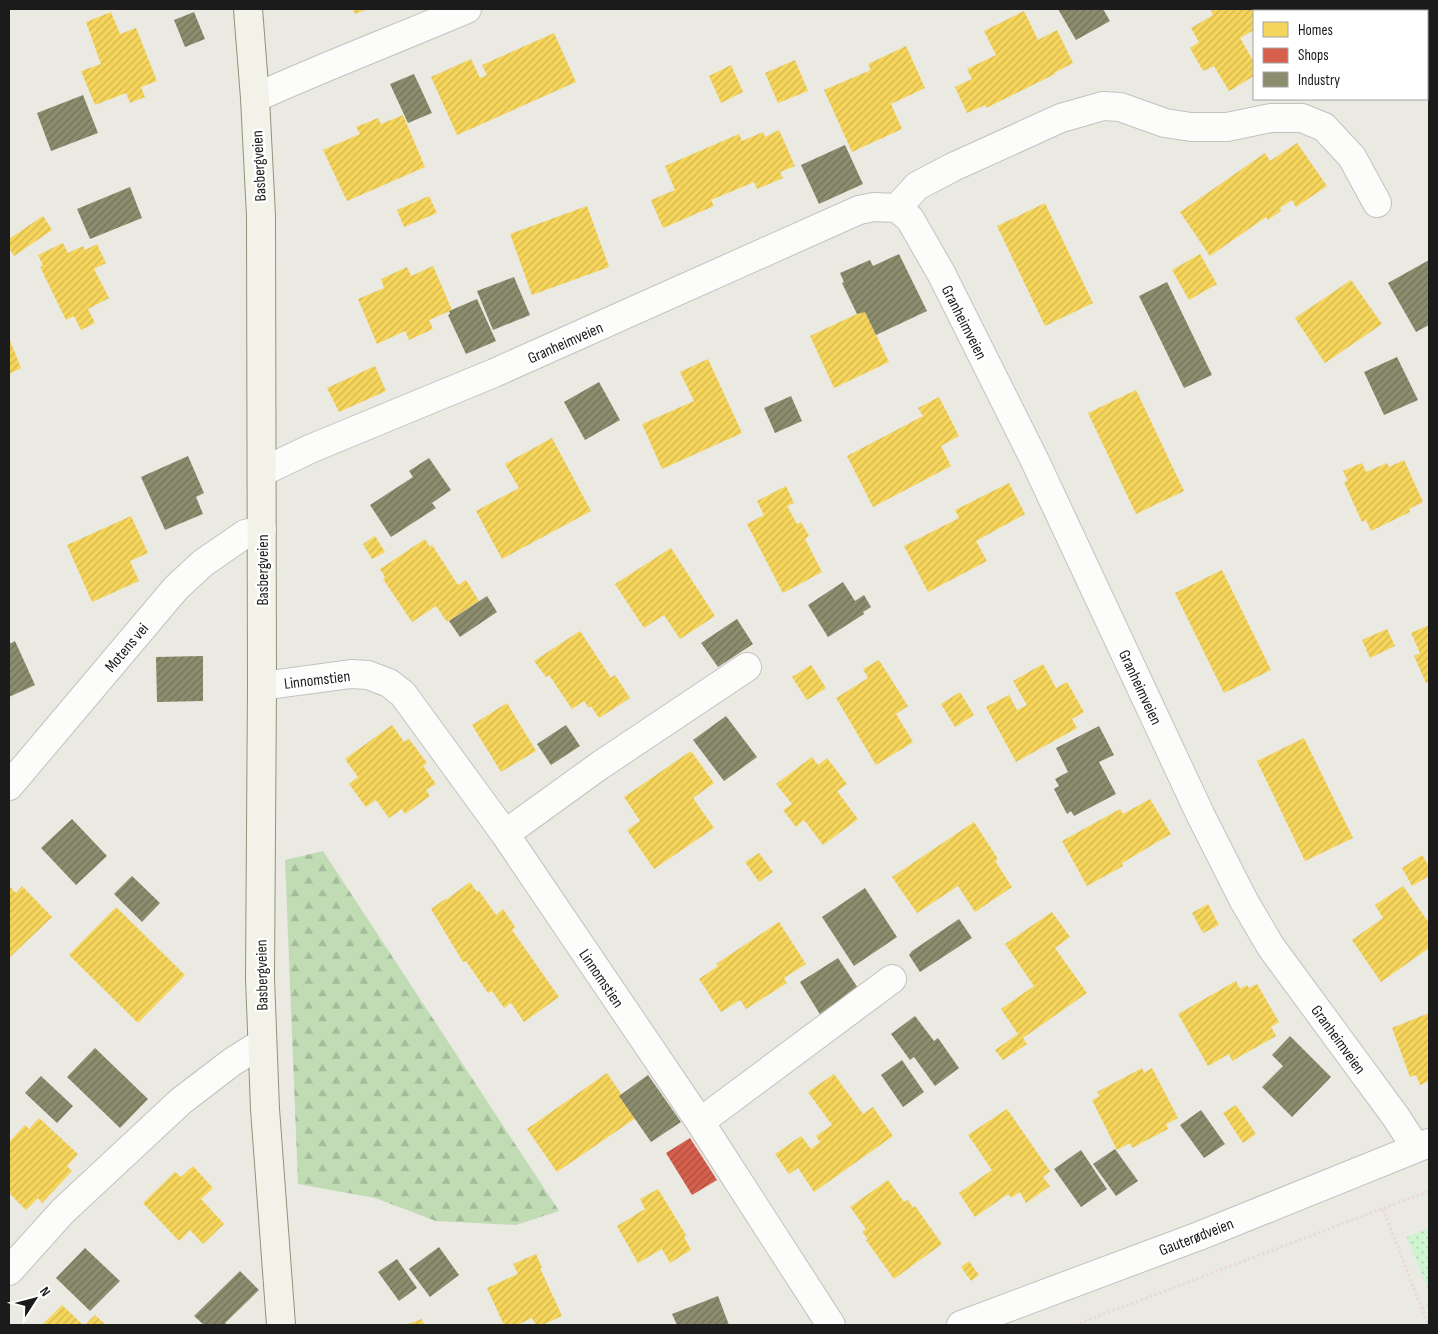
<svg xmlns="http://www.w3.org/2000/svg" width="1438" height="1334" font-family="'Sofia Sans Condensed',sans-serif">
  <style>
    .forest { fill: url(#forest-firs) }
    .park { fill: url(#park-dots) }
    .homes { fill: url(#homes-hatch) }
    .shops { fill: url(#shops-hatch) }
    .industry { fill: url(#industry-hatch) }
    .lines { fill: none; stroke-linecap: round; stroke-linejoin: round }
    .minor-casing { stroke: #c2c2bf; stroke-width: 30 }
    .secondary-casing { stroke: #90947b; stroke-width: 30 }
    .path { stroke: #eadad6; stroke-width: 3; stroke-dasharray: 2.5 2.5; stroke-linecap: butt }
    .minor { stroke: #fcfcfb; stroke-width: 28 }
    .secondary { stroke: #f2f2e8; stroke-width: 28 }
    .labels { text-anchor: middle; stroke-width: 5; stroke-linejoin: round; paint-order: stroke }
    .street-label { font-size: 16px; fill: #1b1b1b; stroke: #fff }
  </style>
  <defs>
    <pattern id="forest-firs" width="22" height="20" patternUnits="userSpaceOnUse" patternTransform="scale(1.25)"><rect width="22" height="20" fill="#c1dcb5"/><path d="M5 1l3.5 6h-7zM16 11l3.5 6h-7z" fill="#a5bc9b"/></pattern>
    <pattern id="park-dots" width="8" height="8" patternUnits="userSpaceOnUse" patternTransform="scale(1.25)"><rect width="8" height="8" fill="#cdf5cf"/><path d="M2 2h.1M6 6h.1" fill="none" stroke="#afd1b1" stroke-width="1.8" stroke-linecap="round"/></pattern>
    <pattern id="homes-hatch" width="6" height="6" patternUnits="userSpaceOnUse" patternTransform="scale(1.25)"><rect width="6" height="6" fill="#f6d55c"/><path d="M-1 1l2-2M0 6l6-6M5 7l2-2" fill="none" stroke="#d2b64f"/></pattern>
    <pattern id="shops-hatch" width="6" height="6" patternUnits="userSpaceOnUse" patternTransform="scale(1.25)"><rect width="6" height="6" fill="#d6604d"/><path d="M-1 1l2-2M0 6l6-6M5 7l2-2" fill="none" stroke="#ad4e3f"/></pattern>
    <pattern id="industry-hatch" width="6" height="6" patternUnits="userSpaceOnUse" patternTransform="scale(1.25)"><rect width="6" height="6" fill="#8c8c6e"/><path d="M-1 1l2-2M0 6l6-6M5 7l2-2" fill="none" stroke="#72725a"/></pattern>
  </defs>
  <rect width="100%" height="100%" fill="#eae9e2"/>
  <path class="forest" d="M323 851 559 1211 516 1225 436 1221 375 1198 298 1184 285 860Z"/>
  <path class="park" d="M1429 1228V1292L1407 1237Z"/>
  <path class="homes" d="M353 9H368L355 14Z
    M1214 9H1253L1254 11V30L1240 38 1254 62V76L1229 91 1214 66 1203 71 1190 48 1199 42 1191 28 1213 15 1211 11Z
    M1024 11 1038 40 1057 30 1073 63 1054 73 1055 74 986 108 985 105 967 113 955 87 972 79 967 69 996 55 984 31Z
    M111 12 120 34 136 28 157 81 141 87 145 97 130 103 126 93 95 105 81 71 101 64 86 22Z
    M554 33 576 82 457 135 431 77 471 59 480 78 487 75 482 65Z
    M906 46 925 88 891 104 902 129 852 152 824 90 871 70 868 64Z
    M795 60 808 91 778 103 765 73Z
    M731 65 743 92 721 103 709 76Z
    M403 115 425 167 347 201 323 150 360 134 356 127 378 118 381 124Z
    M779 130 795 166 780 172 783 178 757 189 754 182 711 200 714 206 663 228 651 200 675 190 665 166 739 134 742 141 763 132 765 137Z
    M1297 143 1327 186 1296 207 1292 200 1280 208 1281 211 1268 220 1266 217 1210 256 1180 212 1265 153 1270 161Z
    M429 196 437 213 404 227 397 210Z
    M1045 203 1093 303 1045 326 997 226Z
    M587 206 609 267 532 295 510 234Z
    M43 216 52 230 14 256 9 248V239Z
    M63 243 68 253 83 246 85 250 97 244 106 263 94 269 109 298 88 309 95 323 81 330 74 316 66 320 40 267 43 266 38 255Z
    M1200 254 1217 284 1189 300 1172 270Z
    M433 266 452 310 429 320 433 329 409 340 405 331 377 344 358 299 384 288 381 279 407 267 411 276Z
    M1351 280 1382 324 1325 363 1295 318Z
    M861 312H865L889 362 834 388 810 336Z
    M9 338 21 368 9 374Z
    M708 359 742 433 662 469 642 424 694 401 680 372Z
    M375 366 386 391 339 412 327 388Z
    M1136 390 1184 491 1136 514 1088 413Z
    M939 397 959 436 941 446 951 466 873 507 847 456 923 416 918 408Z
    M552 438 591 511 502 559 476 511 519 488 505 464Z
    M1404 460 1423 502 1409 509 1410 512 1371 531 1366 520 1362 522 1344 482 1348 481 1343 471 1362 463 1366 472 1387 463 1389 467Z
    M1009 483 1025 514 976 541 987 561 928 592 904 546 959 518 955 510Z
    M786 486 794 503 787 506 797 524 801 522 809 536 805 539 822 572 783 593 747 524 764 515 757 501Z
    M131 516 148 553 130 561 139 581 92 602 67 545Z
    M375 536 385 552 372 559 363 544Z
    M425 539 430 547 432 545 458 585 466 580 479 601 447 622 436 606 412 622 383 579 385 577 380 569Z
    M671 548 715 616 680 639 664 615 644 628 615 584Z
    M1222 570 1271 670 1224 693 1175 593Z
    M1429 625V682L1426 683 1414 656 1420 653 1411 633Z
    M1387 629 1395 646 1370 658 1362 640Z
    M580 631 611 678 615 675 630 698 599 718 591 706 589 708 584 701 572 709 549 675 546 677 534 661Z
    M879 660 908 706 896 714 913 742 876 765 836 698 868 678 863 669Z
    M1043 664 1056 688 1067 682 1084 712 1072 719 1077 728 1016 762 986 707 1009 695 1017 710 1027 705 1013 681Z
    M811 665 826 688 807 700 792 677Z
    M960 692 974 715 955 727 941 704Z
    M507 703 536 751 501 772 472 725Z
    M392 725 404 742 409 739 427 763 423 766 436 784 426 790 430 796 405 814 402 809 389 818 376 800 366 807 349 784 358 777 345 759Z
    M1304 738 1353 838 1305 861 1257 761Z
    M691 751 714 783 693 798 714 828 654 869 627 830 640 821 624 797Z
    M812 757 818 765 827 758 847 784 837 791 858 819 823 845 804 820 796 827 783 810 792 804 776 784Z
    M1150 799 1171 834 1122 863 1123 866 1087 886 1062 841 1120 809 1123 814Z
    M974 822 998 859 995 861 1012 887 975 912 958 886 917 913 892 877Z
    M759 853 773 872 759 882 745 862Z
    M1422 855 1429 866V876L1412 886 1402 868Z
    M470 882 477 892 479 891 496 915 503 909 515 927 512 930 559 997 524 1022 511 1003 504 1008 492 991 488 993 466 961 463 962 431 909 445 899 446 900Z
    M9 886 16 893 22 886 52 917 9 958Z
    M1403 886 1429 923V948L1381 982 1352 940 1383 918 1375 905Z
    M1208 904 1219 925 1203 933 1192 913Z
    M116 907 185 975 138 1023 69 955Z
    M1052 912 1070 937 1055 948 1087 993 1023 1038 1027 1044 1003 1060 995 1050 1018 1034 1001 1009 1034 986 1005 944Z
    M779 922 806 964 784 978 787 983 746 1009 740 1000 721 1012 699 979 718 966 716 964Z
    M1236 981 1240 989 1247 985 1249 988 1257 984 1279 1022 1271 1027 1276 1036 1232 1061 1229 1054 1208 1066 1178 1014Z
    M1429 1013V1081L1420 1085 1416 1075 1410 1077 1392 1028Z
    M1142 1068 1144 1073 1152 1068 1178 1118 1166 1124 1168 1129 1132 1148 1130 1143 1117 1150 1092 1100 1100 1096 1097 1092Z
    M607 1073 637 1117 557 1172 527 1129Z
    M834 1074 863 1114 873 1107 893 1136 814 1192 798 1168 789 1174 775 1154 801 1136 811 1149 820 1142 816 1136 832 1125 808 1092Z
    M1236 1105 1256 1134 1243 1143 1223 1113Z
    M1007 1109 1050 1171 1043 1177 1050 1186 1026 1203 1020 1192 1011 1198 1008 1194 975 1217 959 1193 992 1170 968 1135Z
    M39 1118 78 1154 67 1166 72 1171 42 1203 38 1198 26 1210 9 1193V1142L25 1125 29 1129Z
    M193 1166 213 1188 201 1199 224 1224 203 1244 190 1230 179 1241 143 1203 175 1172 181 1177Z
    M888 1180 904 1202 908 1200 913 1208 915 1206 942 1244 894 1279 866 1240 868 1239 862 1232 866 1229 850 1207Z
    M658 1189 686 1235 684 1237 691 1250 670 1263 662 1249 638 1263 617 1226 645 1209 640 1199Z
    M536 1254 542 1268H540L562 1316 542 1325H536L532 1318 517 1325H504L487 1288 518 1274 513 1264Z
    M969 1261 979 1275 971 1281 961 1267Z
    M62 1305 83 1325H42Z
    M95 1315 106 1325H85Z
    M422 1319 424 1325H405Z"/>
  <path class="shops" d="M690 1138 717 1180 692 1195 666 1153Z"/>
  <path class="industry" d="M1058 9H1103L1110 21 1076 40Z
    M1346 9H1391L1387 11H1347Z
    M194 12 205 39 185 47 174 20Z
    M414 74 432 113 408 123 390 84Z
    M83 95 98 133 51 151 37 113Z
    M845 145 863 184 819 204 801 165Z
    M130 187 142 218 90 239 77 209Z
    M899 254 927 311 876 335 865 312 857 314 842 283 844 282 840 273 870 260 873 266Z
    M1429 260V325L1416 332 1388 283Z
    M514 277 530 315 493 330 477 291Z
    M1167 282 1212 375 1184 388 1139 296Z
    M477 299 496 341 466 354 448 315 450 314 449 311Z
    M1397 357 1418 400 1384 415 1364 372Z
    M599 382 620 420 585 440 564 402Z
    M791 396 802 421 775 433 764 408Z
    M188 456 204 493 196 497 203 514 165 530 141 477Z
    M429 458 451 490 432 503 436 508 391 537 370 505 413 477 409 471Z
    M843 582 855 601 864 595 871 607 863 612 864 614 828 637 808 605Z
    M487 596 497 612 460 637 449 621Z
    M737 619 753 644 718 667 701 643Z
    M15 641 35 685 9 697V644Z
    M203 656V701L157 702 156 657Z
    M726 716 757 757 724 781 693 740Z
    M566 725 580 746 551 765 537 744Z
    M1099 726 1114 755 1099 762 1116 794 1074 816 1071 811 1067 814 1054 789 1059 786 1055 779 1068 772 1056 748Z
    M72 819 107 856 76 885 41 848Z
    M132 876 160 903 142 922 114 894Z
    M865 888 897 937 854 966 822 917Z
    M959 919 972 938 920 972 909 955 912 951Z
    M838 958 860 991 821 1016 800 982Z
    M915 1016 934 1041 938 1038 959 1068 935 1086 914 1057 910 1060 891 1034Z
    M1290 1036 1331 1077 1292 1117 1262 1087 1283 1066 1272 1055Z
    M95 1048 148 1099 120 1128 67 1077Z
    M902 1060 924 1092 903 1107 881 1075Z
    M648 1075 681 1122 651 1142 619 1096Z
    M41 1076 73 1106 57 1123 25 1093Z
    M1201 1110 1225 1144 1204 1158 1180 1125Z
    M1115 1149 1138 1181 1116 1196 1093 1164Z
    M1081 1150 1107 1189 1081 1207 1054 1169Z
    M439 1247 459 1275 430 1297 409 1269Z
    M85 1248 120 1281 90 1311 56 1278Z
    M397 1259 417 1288 399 1301 378 1272Z
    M240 1271 259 1290 225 1323 228 1325H204L194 1316Z
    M718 1296 729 1325H677L672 1314Z"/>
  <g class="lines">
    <defs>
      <path id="minor" d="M255 98C325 66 397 39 467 9
        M897 208 910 219 941 273 1035 461 1201 816 1244 901 1271 947 1396 1117 1416 1148
        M262 472 310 449 494 373 859 210 874 207 897 208 917 186 953 167 1061 118 1103 106 1120 107 1165 123 1191 127H1227L1271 118H1302L1324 127 1352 157 1377 203
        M262 686 351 674 368 675 389 683 403 694 505 834 700 1122 831 1325
        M9 786 176 588 203 563 245 534 262 530
        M505 834 599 766 747 667
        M700 1122 892 979
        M9 1271 63 1211 181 1101 232 1062 262 1043
        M961 1325 1199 1236 1429 1143"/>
      <path id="secondary" d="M248 9 255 98 261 216 262 686 260 978 265 1109 281 1325"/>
    </defs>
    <use href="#minor" class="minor-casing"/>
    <use href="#secondary" class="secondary-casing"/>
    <path class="path" d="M1383 1209 1428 1325
      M1422 1308 1429 1305
      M1075 1325 1429 1191"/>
    <use href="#minor" class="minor"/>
    <use href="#secondary" class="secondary"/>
  </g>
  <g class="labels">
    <g class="street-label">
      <text transform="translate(258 166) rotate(-93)" y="6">Basbergveien</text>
      <text transform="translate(965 322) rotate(63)" y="6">Granheimveien</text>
      <text transform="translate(565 342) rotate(-24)" y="6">Granheimveien</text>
      <text transform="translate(262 570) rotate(-90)" y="6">Basbergveien</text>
      <text transform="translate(126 647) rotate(-50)" y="6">Motens vei</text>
      <text transform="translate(317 679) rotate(-7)" y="6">Linnomstien</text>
      <text transform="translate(1141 687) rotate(65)" y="6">Granheimveien</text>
      <text transform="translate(261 975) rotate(-91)" y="6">Basbergveien</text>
      <text transform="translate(602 978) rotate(56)" y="6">Linnomstien</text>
      <text transform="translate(1339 1039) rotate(54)" y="6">Granheimveien</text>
      <text transform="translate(1196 1236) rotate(-21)" y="6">Gauterødveien</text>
    </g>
  </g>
  <rect width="1438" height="1334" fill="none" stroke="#1b1b1b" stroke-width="20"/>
  <rect x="1253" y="10" width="175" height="90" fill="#ffffff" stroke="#a4a4a4"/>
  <rect x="1263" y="22" width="25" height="15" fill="#f6d55c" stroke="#a4a4a4"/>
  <text x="1298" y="35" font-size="15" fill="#1b1b1b">Homes</text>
  <rect x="1263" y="48" width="25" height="15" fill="#d6604d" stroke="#a4a4a4"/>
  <text x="1298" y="60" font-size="15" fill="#1b1b1b">Shops</text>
  <rect x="1263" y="72" width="25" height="15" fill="#8c8c6e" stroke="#a4a4a4"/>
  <text x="1298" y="85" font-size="15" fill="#1b1b1b">Industry</text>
  <g transform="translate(35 1299) rotate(54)" stroke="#ffffff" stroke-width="4" paint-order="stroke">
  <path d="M0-4L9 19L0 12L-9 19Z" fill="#1b1b1b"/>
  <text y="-8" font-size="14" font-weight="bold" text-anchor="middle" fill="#1b1b1b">N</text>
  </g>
</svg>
